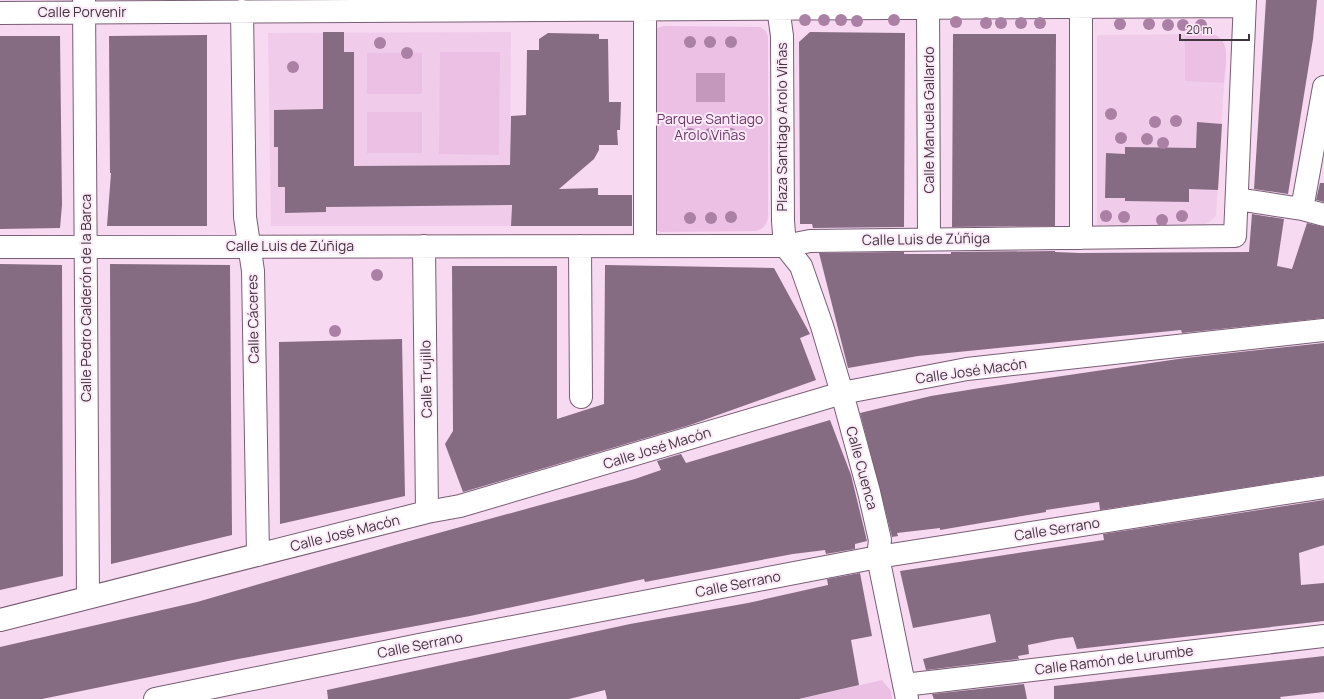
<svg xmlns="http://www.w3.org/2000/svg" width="1324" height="699" font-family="Manrope,sans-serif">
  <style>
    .built { fill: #f0ccea }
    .green { fill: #ebc0e4 }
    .water { fill: #c398bc }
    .building { fill: #866c82 }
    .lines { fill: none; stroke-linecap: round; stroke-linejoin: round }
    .minor-casing { stroke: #785e74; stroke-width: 24 }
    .minor { stroke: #fff; stroke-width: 22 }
    .tree { fill: #ab80a5 }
    .labels { text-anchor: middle; stroke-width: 4; stroke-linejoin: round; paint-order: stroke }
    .street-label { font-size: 14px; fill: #40343d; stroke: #fdeaf9 }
    .park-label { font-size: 14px; fill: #6d3766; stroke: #fdeaf9 }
  </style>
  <rect width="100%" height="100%" fill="#f7d9f2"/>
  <path class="built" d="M511 32 510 172H512L511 226H271L268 33Z
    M1211 34 1222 40 1226 51 1216 216 1208 223 1202 225H1097V35Z"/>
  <path class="green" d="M663 26 760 27 766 31 768 37V217C767 225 763 229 756 231L661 232 655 230 654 29Z
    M1185 34C1194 34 1203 33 1211 34 1233 37 1225 68 1224 83L1185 81Z
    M440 52H500L499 155 439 154Z
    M367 53H422V94H367Z
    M367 112H422V153H367Z
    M882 680 891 691 892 699H801Z"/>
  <path class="water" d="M696 73H725V102H696Z"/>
  <path class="building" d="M1266 0H1317L1313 39 1288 194 1254 189Z
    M323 32H344V52H354V166L510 165 511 116 526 115 527 50H539V39L548 33 599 34V39H608L609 102H621L620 130H617L618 145H599V150L594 159 559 189 598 188V195H632V226H511L512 205 326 207V212L285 213V187H278V147H274V110L323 109Z
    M810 32 905 33 904 227 813 228 812 224H800L799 42Z
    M953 34H1056L1055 226 952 227Z
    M207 35V226H107L111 173H110L109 36Z
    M0 36H60L62 205 60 228 0 229Z
    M1197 122 1222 124 1218 190 1189 189V202L1125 201V198H1105L1106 153 1125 154V147L1196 148Z
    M1320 183H1324V202L1316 200Z
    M1252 214 1284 219 1277 266 1292 269 1307 223 1324 227V318L1182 333 1181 330 918 356 848 368 819 253 904 252V254H951V252L1055 251V252L1079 253 1249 252Z
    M0 264 62 265 63 576 0 590Z
    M110 264 230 265 232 535 111 564Z
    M605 265 774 268 810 334 800 338 816 380 690 425 463 492 445 444 453 431 452 266H557V419L604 404Z
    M402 339 405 496 280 524 279 342Z
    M1324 343V475L1100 510 1099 502 1046 510V512L940 530V528L897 533 898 536 892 537 860 413 931 396 980 388 1185 358Z
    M830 420 851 475 867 541 855 544V549L826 554 825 550 793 554 645 582 644 579 470 616 238 659 42 699H0V647L197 602 395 545 635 479 661 470 657 461 681 454 686 463Z
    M1324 500V545L1299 553 1301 585 1324 583V621L1077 649 1073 637 1057 639 1028 645 1029 654 1018 656 1019 659 926 670 923 659 996 642 990 614 913 628 900 571 1104 540 1103 534Z
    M860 573 872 636 851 640 859 685 799 699H607L605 690 569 699H328L327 690 630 624 748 603 828 585 827 579Z
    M1324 656V692L1280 697 1281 699H1054V686Z
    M1024 684 1027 699H934L932 694Z"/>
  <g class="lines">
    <defs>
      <path id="minor" d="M84 0 88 597
        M777 0 782 36 783 221 785 246
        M928 0 929 239
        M1081 0V238
        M645 9V246
        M242 11 245 217 253 271 258 555
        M0 13 1244 6
        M1237 199 1302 209 1324 215
        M1302 209 1324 87
        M424 246 427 512
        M580 246 581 397
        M785 246 801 266 822 326 842 393 869 492 880 540 878 557 907 699
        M0 247 741 246H785L810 241 1235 236 1245 0
        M0 620 427 512 460 506 842 393 967 369 1324 330
        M904 685 1324 636
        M155 699 419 645 878 557 1324 487"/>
    </defs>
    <use href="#minor" class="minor-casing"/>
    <use href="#minor" class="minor"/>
  </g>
  <g class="tree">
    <circle cx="805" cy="20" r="6"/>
    <circle cx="824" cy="20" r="6"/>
    <circle cx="841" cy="20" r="6"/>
    <circle cx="894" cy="20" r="6"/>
    <circle cx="857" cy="21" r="6"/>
    <circle cx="956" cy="22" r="6"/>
    <circle cx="986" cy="23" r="6"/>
    <circle cx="1001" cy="23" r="6"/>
    <circle cx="1021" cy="23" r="6"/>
    <circle cx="1040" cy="23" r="6"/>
    <circle cx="1120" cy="24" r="6"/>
    <circle cx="1149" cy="24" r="6"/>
    <circle cx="1168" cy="25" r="6"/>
    <circle cx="1183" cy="25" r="6"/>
    <circle cx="1201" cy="25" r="6"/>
    <circle cx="690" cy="42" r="6"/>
    <circle cx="710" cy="42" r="6"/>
    <circle cx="731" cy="42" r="6"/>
    <circle cx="380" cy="43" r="6"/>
    <circle cx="407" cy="53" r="6"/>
    <circle cx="293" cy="67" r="6"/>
    <circle cx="1111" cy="114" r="6"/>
    <circle cx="1176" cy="121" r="6"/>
    <circle cx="1155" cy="122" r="6"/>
    <circle cx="690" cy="134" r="6"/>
    <circle cx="710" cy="134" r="6"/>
    <circle cx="731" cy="134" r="6"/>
    <circle cx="1121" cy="138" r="6"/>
    <circle cx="1147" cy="139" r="6"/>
    <circle cx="1163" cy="143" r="6"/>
    <circle cx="1106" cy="216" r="6"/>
    <circle cx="1182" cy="216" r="6"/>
    <circle cx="731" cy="217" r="6"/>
    <circle cx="1124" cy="217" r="6"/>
    <circle cx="690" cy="218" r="6"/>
    <circle cx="711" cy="218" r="6"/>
    <circle cx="1162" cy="220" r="6"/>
    <circle cx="377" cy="275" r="6"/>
    <circle cx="335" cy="331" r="6"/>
  </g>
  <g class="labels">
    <g class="street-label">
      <text x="82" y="17">Calle Porvenir</text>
      <text transform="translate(929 120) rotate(-90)" y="5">Calle Manuela Gallardo</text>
      <text transform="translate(782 127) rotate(-90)" y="5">Plaza Santiago Arolo Viñas</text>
      <text transform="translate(926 239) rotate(-1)" y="5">Calle Luis de Zúñiga</text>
      <text x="290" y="251">Calle Luis de Zúñiga</text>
      <text transform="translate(86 298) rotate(-90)" y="5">Calle Pedro Calderón de la Barca</text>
      <text transform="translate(253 319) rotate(-91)" y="5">Calle Cáceres</text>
      <text transform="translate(971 371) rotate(-8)" y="5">Calle José Macón</text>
      <text transform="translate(426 379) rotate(-91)" y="5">Calle Trujillo</text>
      <text transform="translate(657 448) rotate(-17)" y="5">Calle José Macón</text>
      <text transform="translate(862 468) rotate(75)" y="5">Calle Cuenca</text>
      <text transform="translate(1057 529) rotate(-9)" y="5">Calle Serrano</text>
      <text transform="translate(345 533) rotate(-14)" y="5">Calle José Macón</text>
      <text transform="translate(738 584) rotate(-11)" y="5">Calle Serrano</text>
      <text transform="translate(420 645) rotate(-11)" y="5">Calle Serrano</text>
      <text transform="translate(1114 660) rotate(-7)" y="5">Calle Ramón de Lurumbe</text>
    </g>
    <g class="park-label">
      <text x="710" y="124">Parque Santiago<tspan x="710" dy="16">Arolo Viñas</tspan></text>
    </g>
  </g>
  <path d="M1180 34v6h69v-6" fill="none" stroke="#40343d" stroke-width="2"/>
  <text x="1186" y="34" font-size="12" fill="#40343d" stroke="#fdeaf9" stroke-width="3" paint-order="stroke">20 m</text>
</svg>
